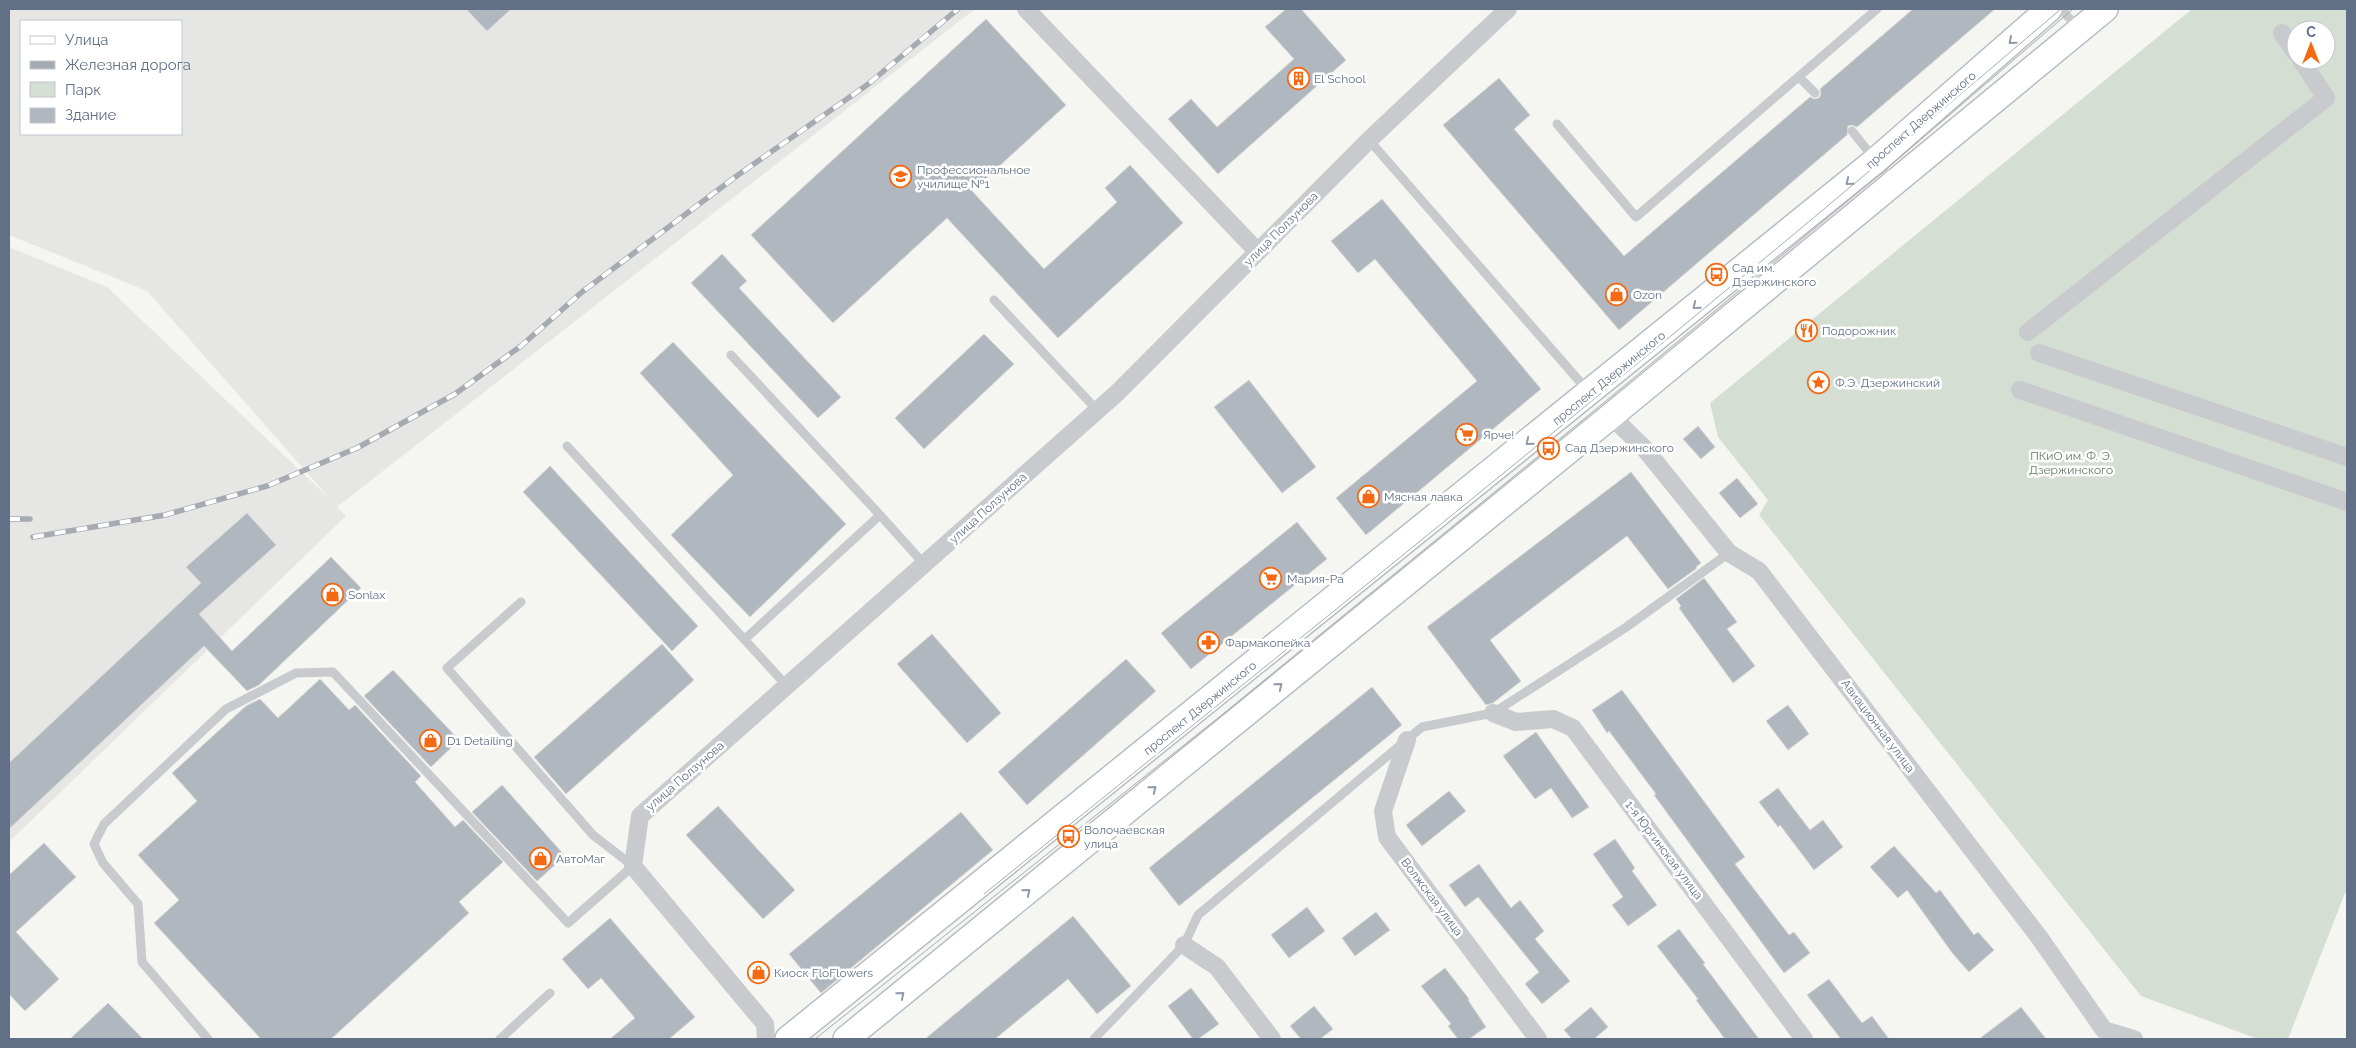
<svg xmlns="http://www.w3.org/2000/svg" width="2356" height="1048" font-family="Raleway,sans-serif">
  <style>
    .built { fill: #e6e6e5; fill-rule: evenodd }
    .green { fill: #d5ded2; fill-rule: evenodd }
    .building { fill: #b1b7bf; stroke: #d6d7d4 }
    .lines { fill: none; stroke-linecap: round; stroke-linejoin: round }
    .secondary-casing { stroke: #b9bdc3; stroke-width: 28 }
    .lane { stroke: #c8cace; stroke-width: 9 }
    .street { stroke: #c8cace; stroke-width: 18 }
    .secondary { stroke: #fff; stroke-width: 25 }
    .tram { stroke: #a6abb2; stroke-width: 1 }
    .rail-casing { stroke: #a6abb2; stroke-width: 5.5 }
    .rail { stroke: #fff; stroke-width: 4; stroke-dasharray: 11; stroke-linecap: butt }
    .oneway { stroke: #909baa }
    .labels { text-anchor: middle; stroke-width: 5; stroke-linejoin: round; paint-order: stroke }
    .poi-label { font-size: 12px; fill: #617086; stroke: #fff; text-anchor: start }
    .street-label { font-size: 12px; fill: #617086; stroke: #fff }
    .park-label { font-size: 12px; fill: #627c61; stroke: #fff }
  </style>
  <rect width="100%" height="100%" fill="#f5f6f1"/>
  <path class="built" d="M9 9H975L337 507 346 516 9 842V247L107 287 331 500 147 291 9 235ZM21 21H181V134H21Z"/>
  <path class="green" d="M2192 9H2347V894L2345 893 2288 1039H2258L2141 996 1759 515 1768 500 1718 437 1710 403ZM2296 30H2326V60H2296Z"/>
  <path class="building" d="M466 9H511L487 31Z
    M1286 9H1301L1346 60 1218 174 1168 119 1191 99 1217 127 1294 59 1265 27Z
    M1913 9H1995L1857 127 1852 125 1848 126 1847 135 1619 330 1443 125 1499 78 1530 115 1514 129 1624 256 1810 97 1814 99 1819 98 1821 94 1820 89Z
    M986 19 1066 105 972 191 1044 269 1117 202 1105 188 1130 165 1183 223 1058 338 947 218 833 323 751 235Z
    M1382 199 1541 389 1366 535 1336 498 1477 381 1375 259 1358 273 1331 241Z
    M722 254 747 281 739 288 841 397 818 418 691 283Z
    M984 334 1014 364 924 449 895 418Z
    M673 342 846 524 750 617 671 535 733 475 640 373Z
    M1249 380 1316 467 1282 493 1214 407Z
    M1698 426 1715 447 1701 459 1683 439Z
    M550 466 698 626 672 651 523 492Z
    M1631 472 1701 563 1696 567 1697 568 1668 589 1627 536 1490 640 1521 681 1493 703 1486 705 1427 627Z
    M1737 478 1758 504 1740 518 1719 493Z
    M247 513 276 545 199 614 232 651 331 557 361 588 259 685 247 691 204 646 9 829V763L201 583 186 567Z
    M1297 522 1327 559 1191 669 1161 633Z
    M1704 578 1737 622 1727 629 1755 666 1733 683 1679 608 1681 606 1676 599Z
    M932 634 1001 713 967 743 897 664Z
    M662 644 694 680 566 794 534 757Z
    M1126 659 1156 691 1027 805 998 772Z
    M393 670 459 740 431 767 364 696Z
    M320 679 349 710 355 705 421 776 415 782 455 827 463 820 503 862 459 902 469 913 331 1039H261L154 923 179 900 138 855 197 801 172 773 246 706 260 699 278 718Z
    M1372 687 1402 725 1179 906 1149 868Z
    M1622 690 1745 857 1735 864 1789 935 1794 932 1810 953 1784 973 1654 795 1656 794 1609 731 1607 733 1592 710Z
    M1788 705 1809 734 1788 750 1766 721Z
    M1536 732 1589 807 1572 818 1551 788 1535 799 1503 756Z
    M502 785 565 856 537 881 472 812Z
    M1778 788 1810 830 1823 820 1843 847 1814 870 1780 825 1778 827 1759 802Z
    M1449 791 1466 811 1422 846 1406 825Z
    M718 806 795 890 763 919 686 835Z
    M961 812 993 850 821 993 789 954Z
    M1615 839 1635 868 1632 871 1657 905 1628 926 1612 905 1623 897 1593 854Z
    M44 843 76 877 16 932 59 979 25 1011 9 994V875Z
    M1894 846 1936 893 1940 890 1974 935 1978 932 1994 950 1969 972 1953 954 1907 890 1898 898 1870 867Z
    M1479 864 1511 908 1520 900 1544 931 1535 939 1570 981 1542 1004 1525 984 1539 972 1478 897 1465 907 1449 885Z
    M1307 907 1325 931 1289 958 1271 935Z
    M1376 912 1390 930 1355 956 1342 938Z
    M1073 916 1131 986 1097 1014 1068 979 995 1039H925Z
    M610 918 695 1017 669 1039H610L635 1018 601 978 588 989 562 959Z
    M1679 929 1705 963 1703 964 1759 1039H1725L1696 1000 1698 999 1657 946Z
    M1445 968 1469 999 1468 1000 1486 1027 1469 1039H1458L1448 1026 1451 1024 1421 986Z
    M1829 979 1862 1023 1872 1016 1889 1039H1841L1807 995Z
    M1191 988 1219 1024 1198 1039H1193L1168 1006Z
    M108 1003 143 1039H70Z
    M1314 1006 1333 1029 1320 1039H1301L1290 1026Z
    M1591 1007 1608 1027 1594 1039H1572L1564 1030Z
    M2021 1007 2046 1039H1979Z"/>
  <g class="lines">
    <defs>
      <path id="secondary" d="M788 1039 1875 161 2049 9
        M846 1039 1611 416 2105 9"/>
    </defs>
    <use href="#secondary" class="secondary-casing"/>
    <path class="lane" d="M2061 9 2078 28
      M1799 77 1815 93
      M1557 124 1636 217 1877 9
      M1852 131 1892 181
      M1369 140 1588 391
      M994 300 1098 411
      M731 355 880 515 745 639
      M567 446 787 686
      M880 515 924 564
      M208 1039 142 962 138 904 103 863 94 844 104 824 226 709 296 673 333 672 568 923 633 866 593 835 447 668 521 602
      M500 1039 550 993
      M1094 1039 1184 945 1198 915 1422 727 1493 713 1625 628 1729 553"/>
    <path class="street" d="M1026 9 1258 252
      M2282 33 2296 53
      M2028 332 2326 98 2301 60
      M2039 353 2347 457
      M2020 390 2347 502
      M1611 416 1644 448 1729 553 1759 571 2039 937 2104 1030 2134 1039
      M1493 713 1516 722 1553 719 1573 728 1804 1039
      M1407 740 1383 811 1387 837 1538 1039
      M1184 945 1217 967 1272 1039
      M766 1039 765 1024 633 866 640 816 1117 393 1369 140 1508 9"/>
    <use href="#secondary" class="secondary"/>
    <path class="tram" d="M984 894C1345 602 1708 311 2061 9
      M815 1039 1218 718 1601 405 1884 171 2073 9"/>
    <defs>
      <path id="rail" d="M9 519H30
        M33 537 165 515 267 486 357 448 455 394 521 346 582 292 738 175 867 85 958 9"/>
    </defs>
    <use href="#rail" class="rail-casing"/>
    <use href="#rail" class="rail"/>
  </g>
  <defs><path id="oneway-chevron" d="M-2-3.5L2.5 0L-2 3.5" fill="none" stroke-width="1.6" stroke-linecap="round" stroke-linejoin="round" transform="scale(1.25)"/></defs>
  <g class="oneway">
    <use href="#oneway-chevron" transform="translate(2012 41) rotate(139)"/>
    <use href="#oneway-chevron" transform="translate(1849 182) rotate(141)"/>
    <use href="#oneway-chevron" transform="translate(1696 306) rotate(141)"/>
    <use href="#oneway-chevron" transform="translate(1529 442) rotate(141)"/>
    <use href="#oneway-chevron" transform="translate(1279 686) rotate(-39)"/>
    <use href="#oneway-chevron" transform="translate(1153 789) rotate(-39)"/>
    <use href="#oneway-chevron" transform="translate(1027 892) rotate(-39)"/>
    <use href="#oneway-chevron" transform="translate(901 995) rotate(-39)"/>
  </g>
  <defs>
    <symbol id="building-ring" viewBox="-11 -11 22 22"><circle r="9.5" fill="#fff" stroke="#f56912" stroke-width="1.5"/><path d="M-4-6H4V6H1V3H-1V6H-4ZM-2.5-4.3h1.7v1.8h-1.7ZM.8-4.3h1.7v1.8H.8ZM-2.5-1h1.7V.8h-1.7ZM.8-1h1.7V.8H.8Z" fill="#f56912"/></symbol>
    <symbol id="university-ring" viewBox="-11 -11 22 22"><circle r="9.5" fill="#fff" stroke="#f56912" stroke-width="1.5"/><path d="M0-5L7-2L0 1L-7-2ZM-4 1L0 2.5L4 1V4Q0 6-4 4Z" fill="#f56912"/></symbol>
    <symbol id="bus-ring" viewBox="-11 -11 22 22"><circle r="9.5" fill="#fff" stroke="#f56912" stroke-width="1.5"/><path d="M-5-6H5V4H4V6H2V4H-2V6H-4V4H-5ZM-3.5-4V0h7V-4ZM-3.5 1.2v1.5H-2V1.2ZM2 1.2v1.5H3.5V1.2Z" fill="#f56912"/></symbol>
    <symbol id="shop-ring" viewBox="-11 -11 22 22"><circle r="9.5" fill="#fff" stroke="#f56912" stroke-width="1.5"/><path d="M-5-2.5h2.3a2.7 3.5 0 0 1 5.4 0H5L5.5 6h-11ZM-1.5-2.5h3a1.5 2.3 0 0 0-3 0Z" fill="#f56912"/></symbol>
    <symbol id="restaurant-ring" viewBox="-11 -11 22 22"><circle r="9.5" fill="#fff" stroke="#f56912" stroke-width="1.5"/><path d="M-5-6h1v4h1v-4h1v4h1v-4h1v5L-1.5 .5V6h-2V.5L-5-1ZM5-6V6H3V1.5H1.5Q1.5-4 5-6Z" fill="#f56912"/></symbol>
    <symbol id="sight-ring" viewBox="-11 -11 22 22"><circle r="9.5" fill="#fff" stroke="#f56912" stroke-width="1.5"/><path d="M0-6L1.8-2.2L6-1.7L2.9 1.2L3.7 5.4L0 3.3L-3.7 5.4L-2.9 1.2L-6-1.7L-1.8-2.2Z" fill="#f56912"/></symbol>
    <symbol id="supermarket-ring" viewBox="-11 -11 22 22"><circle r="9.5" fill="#fff" stroke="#f56912" stroke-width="1.5"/><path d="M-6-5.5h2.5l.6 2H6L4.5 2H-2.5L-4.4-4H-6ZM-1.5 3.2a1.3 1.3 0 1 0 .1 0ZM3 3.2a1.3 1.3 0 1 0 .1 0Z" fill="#f56912"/></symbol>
    <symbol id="pharmacy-ring" viewBox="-11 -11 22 22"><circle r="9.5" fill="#fff" stroke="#f56912" stroke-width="1.5"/><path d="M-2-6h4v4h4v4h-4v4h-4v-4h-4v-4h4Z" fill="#f56912"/></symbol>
  </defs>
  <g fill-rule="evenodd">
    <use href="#building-ring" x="1286" y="66" width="25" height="25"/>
    <use href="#university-ring" x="888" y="164" width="25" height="25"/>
    <use href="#bus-ring" x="1704" y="262" width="25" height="25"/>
    <use href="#shop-ring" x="1604" y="282" width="25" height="25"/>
    <use href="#restaurant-ring" x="1794" y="318" width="25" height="25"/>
    <use href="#sight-ring" x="1806" y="370" width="25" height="25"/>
    <use href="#supermarket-ring" x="1454" y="422" width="25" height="25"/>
    <use href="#bus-ring" x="1536" y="436" width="25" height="25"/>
    <use href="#shop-ring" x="1356" y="484" width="25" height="25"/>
    <use href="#supermarket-ring" x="1258" y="566" width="25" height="25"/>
    <use href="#shop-ring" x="320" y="582" width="25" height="25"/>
    <use href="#pharmacy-ring" x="1196" y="630" width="25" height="25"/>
    <use href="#shop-ring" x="418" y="728" width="25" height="25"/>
    <use href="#bus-ring" x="1056" y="824" width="25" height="25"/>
    <use href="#shop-ring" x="528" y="846" width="25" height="25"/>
    <use href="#shop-ring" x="746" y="960" width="25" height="25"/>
  </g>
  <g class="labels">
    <g class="poi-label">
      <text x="1314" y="83">El School</text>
      <text x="917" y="174">Профессиональное<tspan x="917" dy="14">училище №1</tspan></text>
      <text x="1732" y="272">Сад им.<tspan x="1732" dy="14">Дзержинского</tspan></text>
      <text x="1633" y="299">Ozon</text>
      <text x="1822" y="335">Подорожник</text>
      <text x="1835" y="387">Ф.Э. Дзержинский</text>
      <text x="1483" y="439">Ярче!</text>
      <text x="1565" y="452">Сад Дзержинского</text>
      <text x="1384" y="501">Мясная лавка</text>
      <text x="1287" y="583">Мария-Ра</text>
      <text x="348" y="599">Sonlax</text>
      <text x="1225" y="647">Фармакопейка</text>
      <text x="447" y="745">D1 Detailing</text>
      <text x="1084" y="834">Волочаевская<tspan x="1084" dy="14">улица</tspan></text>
      <text x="556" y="863">АвтоМаг</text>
      <text x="774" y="977">Киоск FloFlowers</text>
    </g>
    <g class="street-label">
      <text transform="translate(1921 120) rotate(-41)" y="4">проспект Дзержинского</text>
      <text transform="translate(1281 229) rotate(-45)" y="4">улица Ползунова</text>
      <text transform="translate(1609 378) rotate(-39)" y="4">проспект Дзержинского</text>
      <text transform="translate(988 508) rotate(-42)" y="4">улица Ползунова</text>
      <text transform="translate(1200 708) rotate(-39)" y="4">проспект Дзержинского</text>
      <text transform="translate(1878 726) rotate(53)" y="4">Авиационная улица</text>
      <text transform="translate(685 776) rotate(-41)" y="4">улица Ползунова</text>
      <text transform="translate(1664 850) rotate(53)" y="4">1-я Юргинская улица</text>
      <text transform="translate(1432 897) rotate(53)" y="4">Волжская улица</text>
    </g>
    <g class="park-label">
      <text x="2071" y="460">ПКиО им. Ф. Э.<tspan x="2071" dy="14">Дзержинского</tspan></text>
    </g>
  </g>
  <rect width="2356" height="1048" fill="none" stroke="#617086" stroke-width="20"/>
  <rect x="20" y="20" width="162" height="115" fill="#ffffff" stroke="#c0c6cf"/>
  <rect x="30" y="36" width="25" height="8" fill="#ffffff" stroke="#c0c6cf"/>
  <text x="65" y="45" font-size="15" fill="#617086">Улица</text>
  <rect x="30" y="61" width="25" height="8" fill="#a6abb2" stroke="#c0c6cf"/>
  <text x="65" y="70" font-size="15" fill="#617086">Железная дорога</text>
  <rect x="30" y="82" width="25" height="15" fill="#d5ded2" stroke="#c0c6cf"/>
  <text x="65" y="95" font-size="15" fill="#617086">Парк</text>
  <rect x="30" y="108" width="25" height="15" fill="#b1b7bf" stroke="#c0c6cf"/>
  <text x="65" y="120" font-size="15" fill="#617086">Здание</text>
  <g transform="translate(2311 45)"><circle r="24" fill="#ffffff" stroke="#c0c6cf"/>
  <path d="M0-4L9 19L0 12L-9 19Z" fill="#f56912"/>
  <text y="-8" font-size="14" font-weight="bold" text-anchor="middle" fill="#617086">С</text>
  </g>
</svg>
